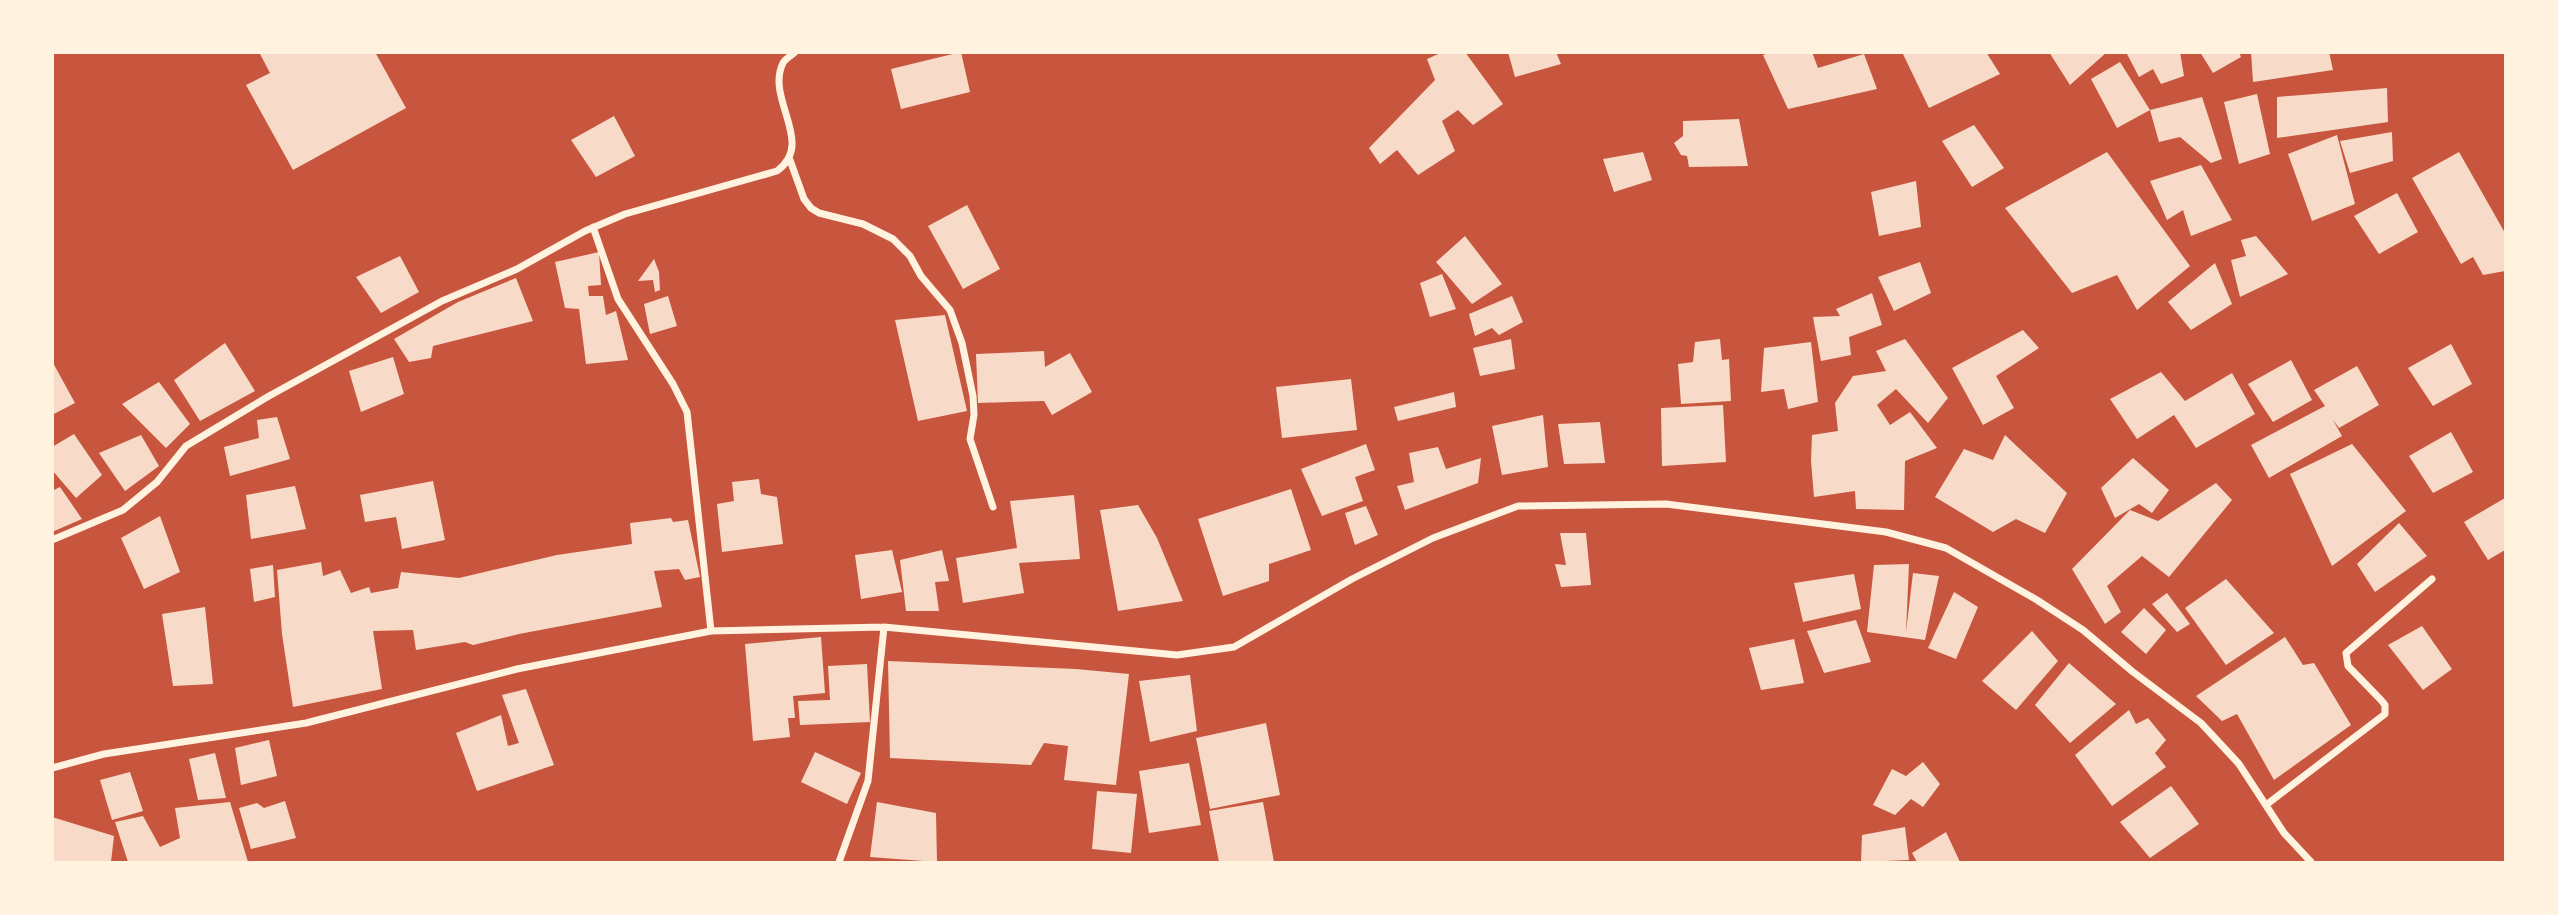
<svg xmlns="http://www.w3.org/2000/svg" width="2558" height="915" font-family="Lato,sans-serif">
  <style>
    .building { fill: #f7dbc8 }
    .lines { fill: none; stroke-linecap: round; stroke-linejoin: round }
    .minor { stroke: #fff3e0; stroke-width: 7 }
  </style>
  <rect width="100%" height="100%" fill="#c8553d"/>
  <path class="building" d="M259 52H375L406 108 293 170 246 85 270 73Z
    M961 52 970 92 901 109 891 69Z
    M1443 52H1465L1503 104 1473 125 1458 110 1442 121 1455 151 1418 175 1397 150 1380 164 1369 148 1435 80 1427 59Z
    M1508 52H1556L1561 64 1515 77Z
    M1772 52H1812L1818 68 1864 54 1877 89 1788 109 1763 55Z
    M1902 52H1986L2000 74 1929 108Z
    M2049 52H2107L2070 85Z
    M2126 52H2180L2184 76 2161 84 2153 69 2139 77Z
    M2200 52H2239L2241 57 2213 73Z
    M2251 52H2329L2333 70 2253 82Z
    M2120 62 2150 110 2117 128 2091 79Z
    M2387 88 2388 122 2277 138V97Z
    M2257 94 2270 154 2239 164 2224 102Z
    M2202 97 2222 159 2211 163 2180 137 2159 142 2150 110Z
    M614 116 635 156 596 177 571 140Z
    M1739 119 1748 166 1689 167 1687 156 1681 155 1674 143 1683 136V121Z
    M1974 125 2004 168 1972 187 1942 141Z
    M2392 132 2393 161 2350 173 2340 141Z
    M2337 135 2355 204 2312 221 2288 154Z
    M1643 152 1652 180 1614 192 1603 159Z
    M2107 152 2190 266 2137 310 2117 275 2072 293 2005 208Z
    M2459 152 2505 233V271L2483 275 2473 257 2461 264 2412 178Z
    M2201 165 2232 220 2191 236 2183 210 2167 220 2150 181Z
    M1916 181 1921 227 1879 236 1871 192Z
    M2397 193 2418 232 2379 254 2354 216Z
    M967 205 1000 269 963 289 928 226Z
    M1465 236 1502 284 1472 304 1436 262Z
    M2256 236 2288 274 2240 297 2231 260 2246 256 2241 240Z
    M599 252 601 285 588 286 589 296H603L606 315 616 311 628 360 586 364 579 309 565 308 555 262Z
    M400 256 419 292 381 313 356 277Z
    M654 259 659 272 660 290 655 292 653 280 638 281Z
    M1920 262 1931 293 1894 311 1878 277Z
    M2215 263 2232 304 2191 330 2168 302Z
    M1442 274 1456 309 1430 317 1420 283Z
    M516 278 533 321 433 346 431 358 409 362 394 339 458 302Z
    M1872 293 1882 325 1849 337 1851 355 1821 361 1813 317 1840 316 1836 309Z
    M668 296 677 326 650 334 644 304Z
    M1512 296 1523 322 1499 335 1492 328 1475 336 1469 314Z
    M945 315 967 411 918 421 895 320Z
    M2023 330 2039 348 1996 376 2014 408 1983 425 1952 368Z
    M1511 339 1515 369 1480 376 1473 348Z
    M1720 339 1722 360 1729 359 1731 401 1681 404 1678 364 1693 362 1695 342Z
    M1905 339 1948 398 1928 423 1896 389 1877 405 1890 425 1910 412 1937 448 1905 461 1904 510 1856 509 1855 491 1814 497 1811 461 1812 435 1838 431 1835 403 1853 376 1886 371 1876 351Z
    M1811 342 1818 402 1788 409 1784 389 1761 392 1764 348Z
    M225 343 255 391 200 421 174 380Z
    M2451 344 2472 384 2433 406 2408 368Z
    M1044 351 1045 367 1070 353 1092 392 1052 415 1044 401 978 403 976 354Z
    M393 357 404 394 361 412 349 371Z
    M2291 360 2312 400 2273 422 2248 384Z
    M52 361 75 403 52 415Z
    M2357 366 2379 405 2339 428 2333 420 2342 436 2269 478 2251 445 2325 406 2314 390Z
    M2161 372 2185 401 2232 373 2255 414 2196 448 2174 415 2137 439 2110 399Z
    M1351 379 1357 430 1282 438 1276 387Z
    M159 382 190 424 166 448 122 404Z
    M1454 392 1456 407 1398 421 1394 407Z
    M1723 405 1726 462 1662 466 1661 408Z
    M1543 415 1548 467 1502 475 1492 426Z
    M277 417 290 459 230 476 224 447 259 438 257 420Z
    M1600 422 1605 463 1564 464 1558 424Z
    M2451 432 2473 472 2433 493 2409 456Z
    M74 434 102 475 76 498 52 470V447Z
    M141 435 159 466 125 491 99 453Z
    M2005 435 2067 493 2045 533 2016 519 1993 532 1935 497 1964 449 1993 460Z
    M1366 444 1375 470 1355 477 1363 501 1322 516 1301 469Z
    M2352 444 2406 511 2332 566 2290 474Z
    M1438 447 1446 469 1481 458 1478 483 1405 510 1397 486 1414 482 1409 453Z
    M2133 458 2169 490 2152 513 2139 504 2115 518 2101 488Z
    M759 479 761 494 777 497 783 544 722 552 717 504 734 501 732 482Z
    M433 481 445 540 402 549 396 517 365 522 360 495Z
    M2216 483 2232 500 2169 577 2142 556 2107 586 2121 612 2105 624 2072 569 2130 510 2158 521Z
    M295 486 306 529 251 539 246 495Z
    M60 487 82 519 52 532V491Z
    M1291 489 1311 550 1269 564V581L1223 596 1198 519Z
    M1074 495 1080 559 1019 563 1024 593 963 603 956 558 1017 548 1010 501Z
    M2505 498V550L2488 560 2464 522Z
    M1138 505 1157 538 1183 601 1118 611 1100 510Z
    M1366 506 1378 535 1355 545 1345 513Z
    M160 516 180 572 144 589 121 538Z
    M671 518 673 522 688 520 700 577 685 580 679 569 654 571 662 607 519 634 473 645 465 642 416 650 413 630 373 631 382 689 293 707 282 634 277 570 321 562 323 576 340 570 351 593 369 587 371 593 398 588 401 572 459 578 557 555 632 544 630 523Z
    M2399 523 2427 556 2375 592 2357 564Z
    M1560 533H1586L1591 585 1561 587 1555 564 1566 565Z
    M892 550 902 592 861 599 855 555Z
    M942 550 949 581 935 582 939 611H906L900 560Z
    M1909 564 1906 632 1913 573 1939 576 1925 640 1867 632 1874 565Z
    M273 565 275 597 254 602 250 569Z
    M1854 574 1861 609 1803 622 1794 583Z
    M2226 579 2274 633 2226 665 2185 608Z
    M1954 592 1978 607 1956 659 1928 648Z
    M2167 593 2190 624 2177 632 2152 604Z
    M205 607 213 684 173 686 162 614Z
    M2144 608 2166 630 2146 654 2121 632Z
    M1856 620 1871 662 1824 673 1807 631Z
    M2422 626 2452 669 2423 690 2388 645Z
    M2032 631 2058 661 2016 710 1982 681Z
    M821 637 825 693 793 696 795 718H788L790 737 753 741 745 644Z
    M2285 637 2303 665 2314 663 2351 725 2274 780 2237 714 2222 721 2196 696Z
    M1794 639 1804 683 1761 690 1749 648Z
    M888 661 1076 669 1129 674 1116 785 1064 780 1068 746 1044 743 1031 765 890 758Z
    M2069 663 2116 704 2070 743 2035 705Z
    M867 664 870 722 800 725 798 701 830 700 828 666Z
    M1190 675 1197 731 1150 742 1139 681Z
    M526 689 554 765 477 791 456 733 501 715 508 746 519 743 502 695Z
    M2129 710 2136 724 2148 718 2166 740 2155 753 2166 767 2112 806 2075 755Z
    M1266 723 1280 795 1210 809 1196 738Z
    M269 740 277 776 241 785 235 748Z
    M815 752 861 773 847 804 801 782Z
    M215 753 226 798 198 800 189 759Z
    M1923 762 1940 784 1923 807 1911 799 1895 815 1873 805 1892 769 1906 776Z
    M1189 763 1201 825 1149 833 1139 771Z
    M130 772 143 811 112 820 100 780Z
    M2171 786 2199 824 2150 858 2120 822Z
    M1097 791 1137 794 1131 853 1092 849Z
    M285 801 296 838 251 849 239 808 257 803 264 808Z
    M230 802 248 862H128L115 822 143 816 160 847 180 838 175 808Z
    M877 802 936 813 937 862 870 857Z
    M1263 802 1274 862H1219L1209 811Z
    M52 817 114 836 111 862H52Z
    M1905 827 1909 860 1861 862 1862 835Z
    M1946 832 1960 862H1917L1912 853Z"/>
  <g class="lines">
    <path class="minor" d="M790 160 804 199 811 208 819 213 863 224 893 239 910 256 921 276 950 310 962 343 973 396 974 415 970 439 993 507
      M593 227 618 299 673 384 687 412 711 631
      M52 540 123 510 157 482 186 446 269 396 442 301 517 269 585 231 625 214 777 171C816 143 765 99 783 63 785 59 791 56 795 52
      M52 768 104 754 306 723 517 669 711 631 884 627 1177 655 1234 647 1352 579 1433 538 1518 506 1666 504 1886 532 1946 548 2037 600 2083 630 2133 672 2201 723 2239 764 2284 833 2311 862
      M2266 805 2385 714V705L2381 700 2348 666 2346 653 2432 579
      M839 862 868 781 884 627"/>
  </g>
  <rect width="2558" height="915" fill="none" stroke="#fff3e0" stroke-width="108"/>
</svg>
